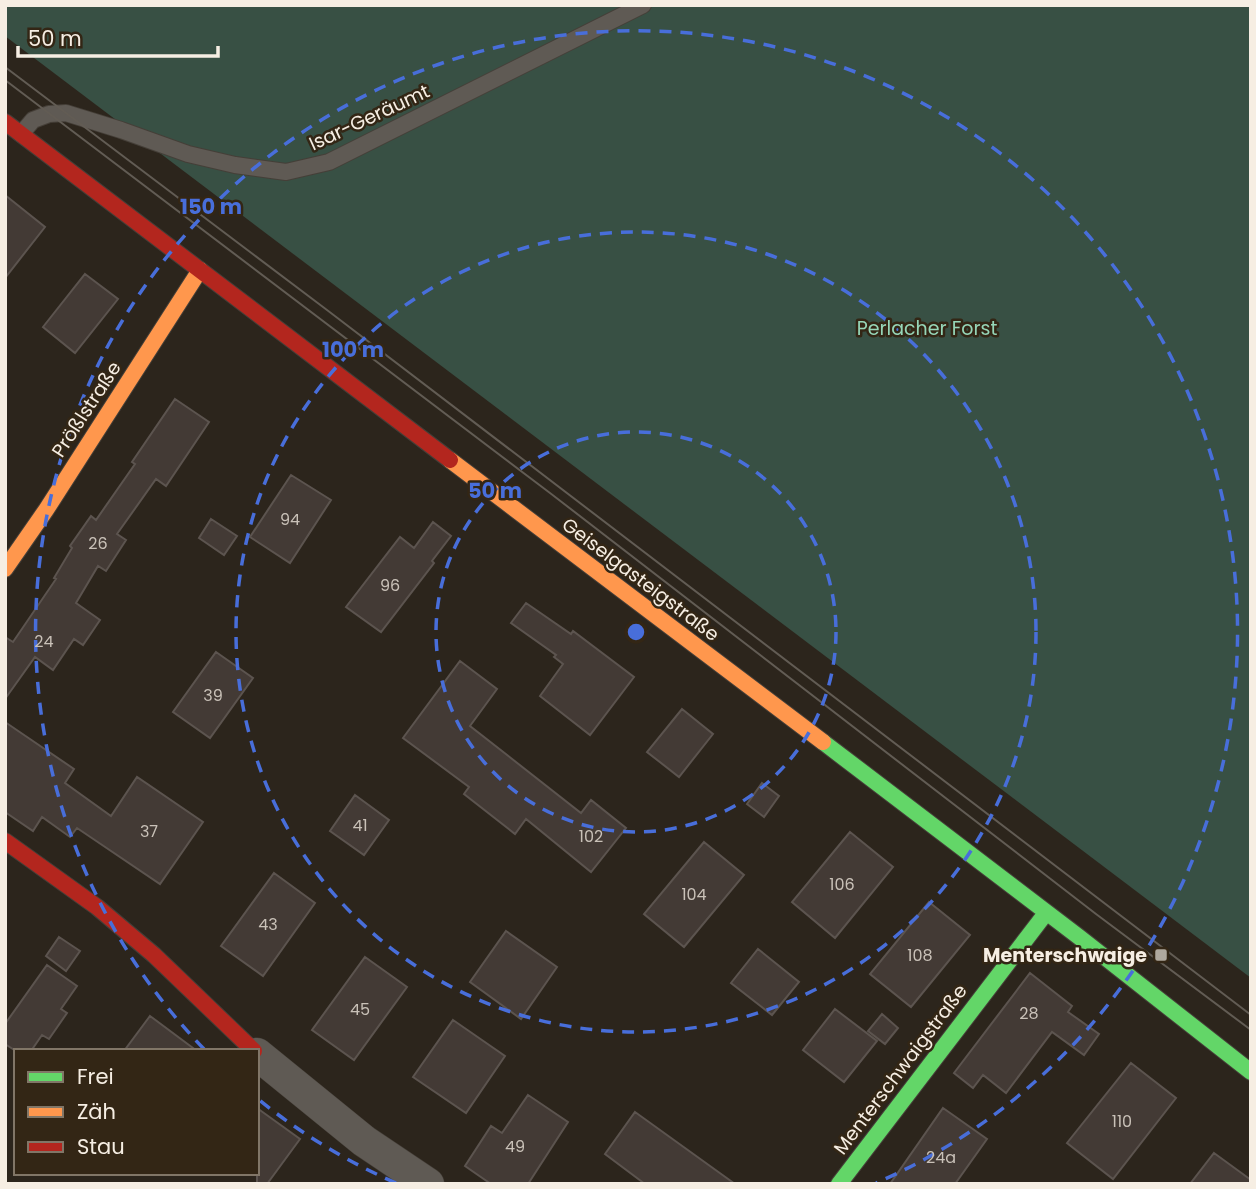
<svg xmlns="http://www.w3.org/2000/svg" width="1256" height="1189" font-family="Poppins,sans-serif">
  <style>
    .green { fill: #385044 }
    .building { fill: #433a35; stroke: #5c544f; stroke-width: 2 }
    .lines { fill: none; stroke-linecap: round; stroke-linejoin: round }
    .lane-casing { stroke: #453f38; stroke-width: 18 }
    .street-casing { stroke: #453f38; stroke-width: 33 }
    .fast-casing { stroke: #453f38; stroke-width: 18 }
    .slow-casing { stroke: #453f38; stroke-width: 18 }
    .jam-casing { stroke: #453f38; stroke-width: 18 }
    .lane { stroke: #5f5a54; stroke-width: 16 }
    .street { stroke: #5f5a54; stroke-width: 32 }
    .fast { stroke: #63d668; stroke-width: 16 }
    .slow { stroke: #ff974d; stroke-width: 16 }
    .jam { stroke: #b3261e; stroke-width: 16 }
    .tram { stroke: #625c54; stroke-width: 2 }
    .ring { fill: none; stroke: #486eda; stroke-width: 3.5; stroke-dasharray: 12 9 }
    .poi-dot { fill: #afa89d; stroke: #332615; stroke-width: 2.5 }
    .labels { text-anchor: middle; stroke-width: 5; stroke-linejoin: round; paint-order: stroke }
    .number-label { font-size: 16px; fill: #c9c1b8 }
    .street-label { font-size: 19px; fill: #f6eee3; stroke: #332615 }
    .park-label { font-size: 19px; fill: #96d6b8; stroke: #332615 }
    .poi-label { font-size: 19px; font-weight: bold; fill: #f6eee3; stroke: #332615; text-anchor: end }
    .centre { fill: #486eda; stroke: #332615; stroke-width: 3.5 }
    .ring-label { font-size: 21px; text-anchor: middle; font-weight: bold; fill: #486eda; stroke: #332615; stroke-width: 5; stroke-linejoin: round; paint-order: stroke }
  </style>
  <rect width="100%" height="100%" fill="#2c251c"/>
  <path class="green" d="M5 5H1251V978L5 36Z"/>
  <path class="building" d="M5 195 45 227 5 278Z
    M85 274 118 299 75 353 43 327Z
    M175 399 209 422 166 486 156 479 117 534 126 540 106 571 98 566 76 603 100 620 83 645 74 639 53 670 35 657 5 699V637L13 642 56 579 54 578 72 548 70 546 91 516 96 520 135 464 132 462Z
    M291 475 331 500 290 563 250 537Z
    M211 519 237 536 224 555 199 538Z
    M433 522 451 536 432 561 434 563 381 632 346 607 400 537 414 548Z
    M526 603 571 634 573 631 634 677 590 735 540 696 563 664 554 657 556 655 511 623Z
    M216 652 253 678 210 738 173 712Z
    M460 661 497 689 470 726 581 813 591 800 626 828 591 872 526 819 515 834 464 794 469 787 403 738Z
    M682 709 713 734 679 777 647 752Z
    M5 722 74 769 65 783 111 816 137 777 203 822 160 884 77 828 70 837 42 817 33 831 5 812Z
    M762 783 779 796 764 817 747 804Z
    M355 795 389 820 364 855 330 831Z
    M850 832 893 867 835 938 792 902Z
    M704 842 744 875 684 947 644 914Z
    M274 873 315 903 263 976 221 946Z
    M929 902 970 935 911 1007 870 974Z
    M506 931 557 967 521 1019 470 982Z
    M59 937 80 951 66 971 46 956Z
    M758 949 799 982 772 1015 731 983Z
    M365 957 407 987 354 1060 312 1030Z
    M47 965 77 986 61 1009 67 1013 49 1039 42 1035 31 1051H16L5 1044V1024Z
    M1030 973 1072 1006 1068 1012 1099 1034 1084 1055 1052 1032 1006 1093 983 1075 973 1088 954 1073Z
    M835 1009 877 1041 844 1082 803 1050Z
    M882 1014 898 1028 885 1044 868 1031Z
    M150 1016 197 1051H124Z
    M453 1020 505 1056 466 1113 413 1077Z
    M1131 1063 1176 1098 1113 1179 1067 1143Z
    M528 1095 568 1122 528 1184H491L465 1166 491 1126 502 1133Z
    M257 1108 300 1139 267 1184H257Z
    M943 1108 987 1139 955 1184H890Z
    M635 1112 735 1184H645L605 1154Z
    M1214 1153 1251 1180V1184H1190Z"/>
  <g class="lines">
    <defs>
      <path id="lane" d="M21 134 33 120 49 114 66 113 121 130 188 154 235 165 286 172 329 162 643 5"/>
      <path id="street" d="M257 1054 364 1141 428 1184"/>
      <path id="fast" d="M823 742 1079 937 1251 1072
        M839 1184 1046 913"/>
      <path id="slow" d="M450 460 823 742
        M5 569 46 510 200 270"/>
      <path id="jam" d="M5 122 450 460
        M5 841 97 907 154 955 254 1051"/>
    </defs>
    <use href="#lane" class="lane-casing"/>
    <use href="#street" class="street-casing"/>
    <use href="#fast" class="fast-casing"/>
    <use href="#slow" class="slow-casing"/>
    <use href="#jam" class="jam-casing"/>
    <use href="#lane" class="lane"/>
    <use href="#street" class="street"/>
    <use href="#fast" class="fast"/>
    <use href="#slow" class="slow"/>
    <use href="#jam" class="jam"/>
    <path class="tram" d="M5 67 327 310 1251 1015
      M5 80 550 493 1096 914 1251 1030"/>
  </g>
  <g class="ring">
    <circle cx="636" cy="632" r="200"/>
    <circle cx="636" cy="632" r="400"/>
    <path d="M396 1183A601 601 0 0 1 258 1099M204 1049A601 601 0 1 1 876 1183"/>
  </g>
  <rect class="poi-dot" x="1154" y="948" width="14" height="14" rx="3.5"/>
  <g class="labels">
    <g class="number-label">
      <text x="290" y="525">94</text>
      <text x="98" y="549">26</text>
      <text x="390" y="591">96</text>
      <text x="44" y="647">24</text>
      <text x="213" y="701">39</text>
      <text x="360" y="831">41</text>
      <text x="149" y="837">37</text>
      <text x="591" y="842">102</text>
      <text x="842" y="890">106</text>
      <text x="694" y="900">104</text>
      <text x="268" y="930">43</text>
      <text x="920" y="961">108</text>
      <text x="360" y="1015">45</text>
      <text x="1029" y="1019">28</text>
      <text x="1122" y="1127">110</text>
      <text x="515" y="1152">49</text>
      <text x="941" y="1163">24a</text>
    </g>
    <g class="street-label">
      <text transform="translate(369 117) rotate(-25)" y="7">Isar-Geräumt</text>
      <text transform="translate(86 409) rotate(-57)" y="7">Prößlstraße</text>
      <text transform="translate(641 579) rotate(37)" y="7">Geiselgasteigstraße</text>
      <text transform="translate(900 1069) rotate(-53)" y="7">Menterschwaigstraße</text>
    </g>
    <g class="park-label">
      <text x="927" y="335">Perlacher Forst</text>
    </g>
    <g class="poi-label">
      <text x="1147" y="962">Menterschwaige</text>
    </g>
  </g>
  <circle cx="636" cy="632" r="10" class="centre"/>
  <g class="ring-label">
    <text x="211" y="214">150 m</text>
    <text x="353" y="357">100 m</text>
    <text x="495" y="498">50 m</text>
  </g>
  <rect width="1256" height="1189" fill="none" stroke="#f6eee3" stroke-width="14"/>
  <rect x="14" y="1049" width="245" height="126" fill="#332615" stroke="#817667" stroke-width="2"/>
  <rect x="28" y="1072" width="35" height="10" fill="#63d668" stroke="#817667" stroke-width="2"/>
  <text x="77" y="1084" font-size="21" fill="#f6eee3">Frei</text>
  <rect x="28" y="1107" width="35" height="10" fill="#ff974d" stroke="#817667" stroke-width="2"/>
  <text x="77" y="1119" font-size="21" fill="#f6eee3">Zäh</text>
  <rect x="28" y="1142" width="35" height="10" fill="#b3261e" stroke="#817667" stroke-width="2"/>
  <text x="77" y="1154" font-size="21" fill="#f6eee3">Stau</text>
  <path d="M18 46v10h200v-10" fill="none" stroke="#f6eee3" stroke-width="3.5"/>
  <text x="28" y="46" font-size="21" fill="#f6eee3" stroke="#332615" stroke-width="5" paint-order="stroke">50 m</text>
</svg>
